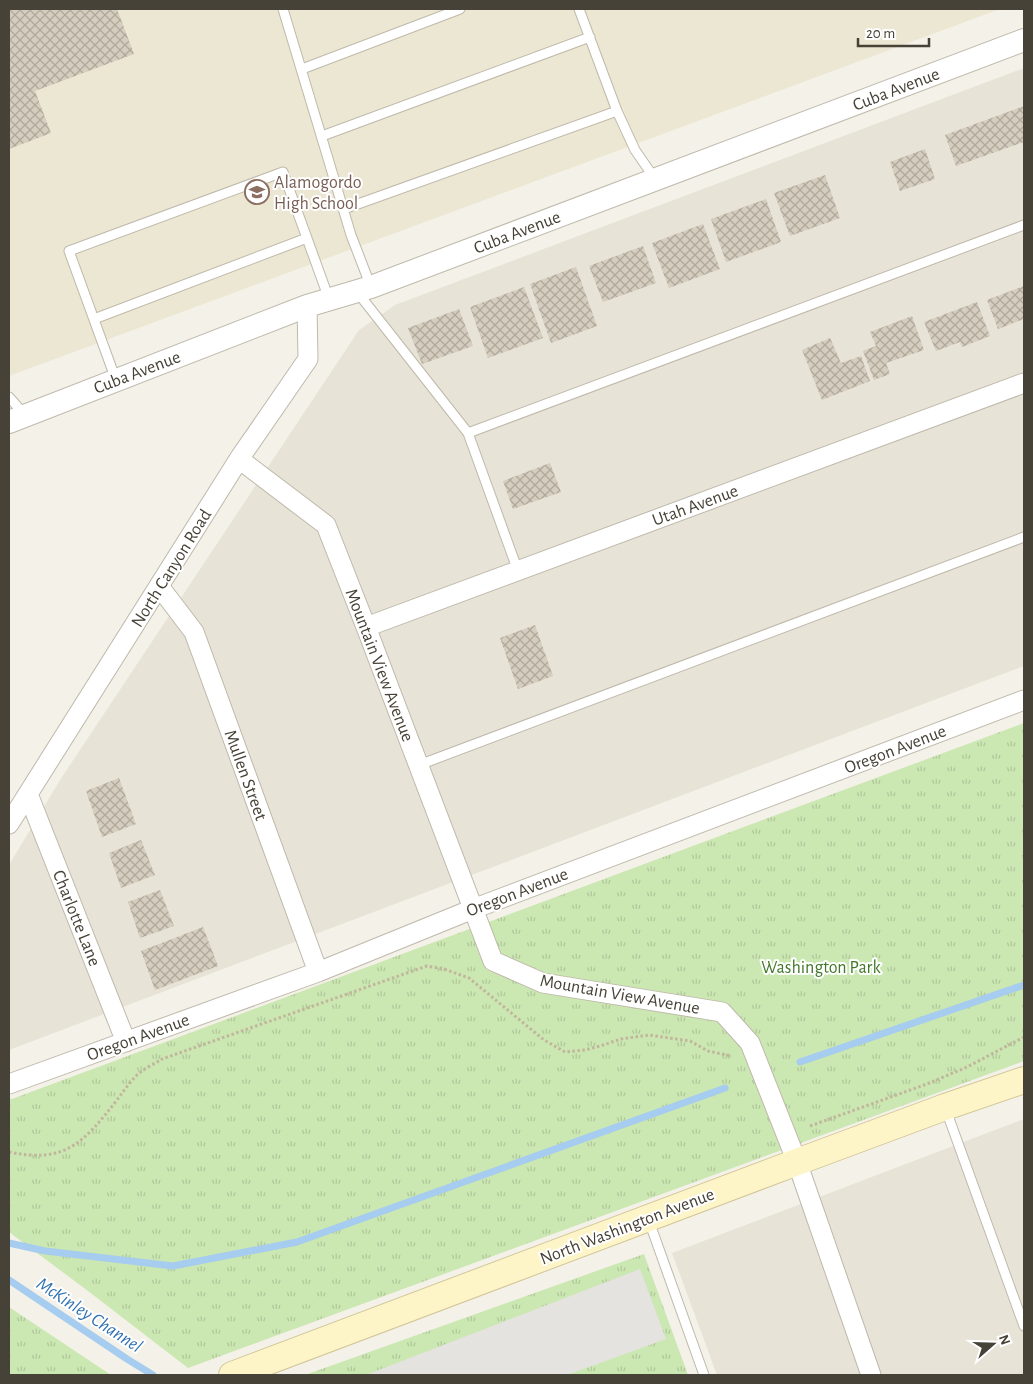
<svg xmlns="http://www.w3.org/2000/svg" width="1033" height="1384" font-family="'Alegreya Sans',sans-serif">
  <style>
    .residential { fill: #e7e3d6 }
    .education { fill: #ece7d2 }
    .grass { fill: url(#grass-tufts) }
    .parking { fill: #e5e3e0 }
    .lines { fill: none; stroke-linecap: round; stroke-linejoin: round }
    .stream { stroke: #a6ccef; stroke-width: 7 }
    .building { fill: url(#building-cross-hatch) }
    .service-casing { stroke: #bfb9ab; stroke-width: 11 }
    .minor-casing { stroke: #bfb9ab; stroke-width: 21 }
    .tertiary-casing { stroke: #bfb9ab; stroke-width: 24 }
    .secondary-casing { stroke: #d3c799; stroke-width: 28 }
    .path { stroke: #c1b69c; stroke-width: 3; stroke-dasharray: 2.5 2.5; stroke-linecap: butt }
    .service { stroke: #fff; stroke-width: 9 }
    .minor { stroke: #fff; stroke-width: 19 }
    .tertiary { stroke: #fff; stroke-width: 22 }
    .secondary { stroke: #fdf4c8; stroke-width: 26 }
    .labels { text-anchor: middle; stroke-width: 4; stroke-linejoin: round; paint-order: stroke }
    .street-label { font-size: 18px; fill: #474237; stroke: #fff }
    .education-label { font-size: 18px; fill: #785e54; stroke: #fff; text-anchor: start }
    .park-label { font-size: 18px; fill: #43782b; stroke: #fff }
    .water-label { font-size: 19px; font-style: italic; fill: #3172b1; stroke: #fff }
  </style>
  <defs>
    <pattern id="grass-tufts" width="24" height="20" patternUnits="userSpaceOnUse" patternTransform="scale(1.25)"><rect width="24" height="20" fill="#cbe7b2"/><path d="M3 7l-1-3M5 7V3M7 7l1-3M15 17l-1-3M17 17v-4M19 17l1-3" fill="none" stroke="#b0c79a"/></pattern>
    <pattern id="building-cross-hatch" width="8" height="8" patternUnits="userSpaceOnUse" patternTransform="scale(1.25)"><rect width="8" height="8" fill="#d5cdbe"/><path d="M0 0l8 8M0 8l8-8" fill="none" stroke="#afa89b"/></pattern>
  </defs>
  <rect width="100%" height="100%" fill="#f4f1e8"/>
  <path class="residential" d="M1024 68V666L9 1050V865L60 780 359 330 395 305Z
    M1024 1119V1375H717L672 1253Z"/>
  <path class="education" d="M9 9H1000L9 376Z"/>
  <path class="grass" d="M1024 723V1061L188 1368 88 1291 9 1232V1098L12 1099Z
    M644 1254 688 1375H305Z
    M9 1307 111 1375H9Z"/>
  <path class="parking" d="M640 1269 666 1339 567 1375H366Z"/>
  <g class="lines">
    <path class="stream" d="M800 1062 1024 985
      M9 1243 45 1251 173 1266 297 1242 725 1088
      M9 1280 127 1359 153 1375"/>
  </g>
  <path class="building" d="M9 9H117L134 54 35 91 51 133 9 149Z
    M1024 106V142L956 166 945 135Z
    M925 149 935 179 900 191 890 162Z
    M825 175 840 218 790 236 774 193Z
    M766 199 781 242 726 262 711 219Z
    M703 224 720 269 669 288 652 243Z
    M643 246 656 283 603 302 589 266Z
    M576 267 597 326 551 343 530 284Z
    M1024 286V319L998 329 987 300Z
    M524 287 543 338 488 358 470 307Z
    M977 302 990 336 962 347 960 342 936 351 924 322Z
    M459 309 473 346 422 364 408 328Z
    M912 316 924 350 886 363 890 374 874 380 863 351 876 346 870 332Z
    M830 338 841 363 861 356 870 381 822 400 802 350Z
    M550 463 561 492 513 509 503 481Z
    M535 625 553 676 518 689 500 638Z
    M119 778 136 824 102 837 86 791Z
    M141 840 155 875 121 888 109 853Z
    M160 890 174 926 140 938 128 902Z
    M203 927 218 966 155 990 141 951Z"/>
  <g class="lines">
    <defs>
      <path id="service" d="M283 9 351 235 371 287
        M579 9 617 111 635 150 655 179
        M302 69 460 9
        M322 136 590 37
        M344 209 617 111
        M358 293 468 433 518 571
        M94 319 307 238
        M116 380 69 251 283 172 329 299
        M9 397 24 414
        M468 433 1024 225
        M419 765 1024 537
        M946 1110 1024 1326
        M649 1221 704 1375"/>
      <path id="minor" d="M239 459 326 525 366 627 493 961 543 983 722 1012 750 1043 797 1162 871 1375
        M159 586 194 632 318 972
        M366 627 1024 383
        M28 794 126 1042
        M9 824 239 459 308 359 307 306
        M9 1084 318 972 473 909 1024 700"/>
      <path id="tertiary" d="M9 422 307 306 371 287 1024 40"/>
      <path id="secondary" d="M232 1375 797 1162 945 1107 1024 1080"/>
    </defs>
    <use href="#service" class="service-casing"/>
    <use href="#minor" class="minor-casing"/>
    <use href="#tertiary" class="tertiary-casing"/>
    <use href="#secondary" class="secondary-casing"/>
    <path class="path" d="M810 1126 927 1084 967 1067 1024 1037
      M9 1152C66 1164 84 1142 117 1100 123 1092 129 1083 136 1076 143 1069 154 1064 162 1059L427 966 444 969 469 978 544 1040 565 1052 585 1050 600 1046 621 1039 649 1035 690 1041 708 1051 732 1056"/>
    <use href="#service" class="service"/>
    <use href="#minor" class="minor"/>
    <use href="#tertiary" class="tertiary"/>
    <use href="#secondary" class="secondary"/>
  </g>
  <defs>
    <symbol id="school-ring" viewBox="-11 -11 22 22"><circle r="9.5" fill="#fff" stroke="#8d6e63" stroke-width="1.5"/><path d="M0-5L7-2L0 1L-7-2ZM-4 1L0 2.5L4 1V4Q0 6-4 4Z" fill="#8d6e63"/></symbol>
  </defs>
  <g fill-rule="evenodd">
    <use href="#school-ring" x="243" y="178" width="28" height="28"/>
  </g>
  <g class="labels">
    <g class="street-label">
      <text transform="translate(896 89) rotate(-21)" y="6">Cuba Avenue</text>
      <text transform="translate(517 232) rotate(-21)" y="6">Cuba Avenue</text>
      <text transform="translate(137 372) rotate(-21)" y="6">Cuba Avenue</text>
      <text transform="translate(695 505) rotate(-20)" y="6">Utah Avenue</text>
      <text transform="translate(171 568) rotate(-58)" y="6">North Canyon Road</text>
      <text transform="translate(380 665) rotate(69)" y="6">Mountain View Avenue</text>
      <text transform="translate(895 749) rotate(-21)" y="6">Oregon Avenue</text>
      <text transform="translate(246 775) rotate(70)" y="6">Mullen Street</text>
      <text transform="translate(517 892) rotate(-21)" y="6">Oregon Avenue</text>
      <text transform="translate(77 918) rotate(68)" y="6">Charlotte Lane</text>
      <text transform="translate(620 994) rotate(10)" y="6">Mountain View Avenue</text>
      <text transform="translate(138 1037) rotate(-20)" y="6">Oregon Avenue</text>
      <text transform="translate(627 1226) rotate(-21)" y="6">North Washington Avenue</text>
    </g>
    <g class="education-label">
      <text x="274" y="188">Alamogordo<tspan x="274" dy="21">High School</tspan></text>
    </g>
    <g class="park-label">
      <text x="821" y="973">Washington Park</text>
    </g>
    <g class="water-label">
      <text transform="translate(90 1314) rotate(33)" y="7">McKinley Channel</text>
    </g>
  </g>
  <rect width="1033" height="1384" fill="none" stroke="#474237" stroke-width="20"/>
  <g transform="translate(993 1344) rotate(70)" stroke="#ffffff" stroke-width="4" paint-order="stroke">
  <path d="M0-4L9 19L0 12L-9 19Z" fill="#474237"/>
  <text y="-8" font-size="14" font-weight="bold" text-anchor="middle" fill="#474237">N</text>
  </g>
  <path d="M858 38v8h71v-8" fill="none" stroke="#474237" stroke-width="2.5"/>
  <text x="866" y="38" font-size="15" fill="#474237" stroke="#ffffff" stroke-width="4" paint-order="stroke">20 m</text>
</svg>
